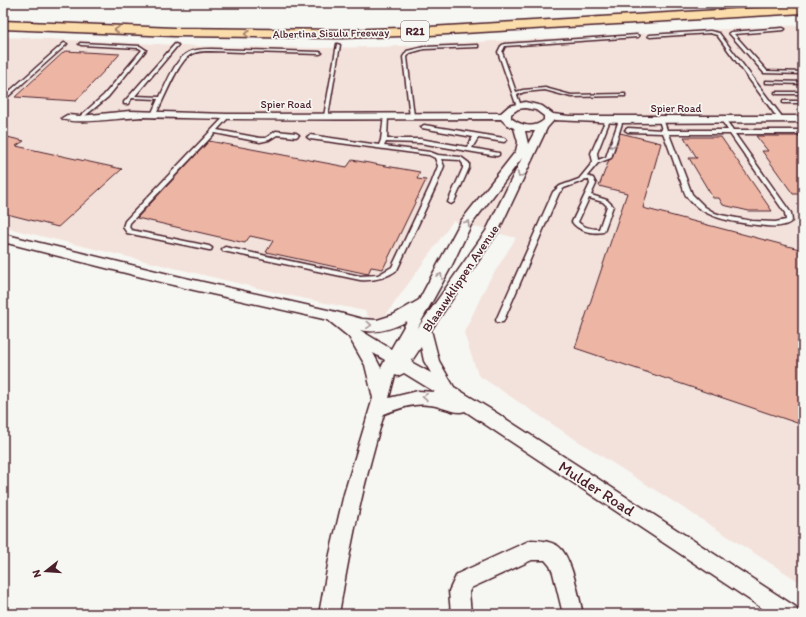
<svg xmlns="http://www.w3.org/2000/svg" width="806" height="617" font-family="Itim,sans-serif">
  <style>
    .built { fill: #f3e2db }
    .building { fill: #edb5a4; stroke: #4a1f2b }
    .lines { fill: none; stroke-linecap: round; stroke-linejoin: round }
    .service-casing { stroke: #4a1f2b; stroke-width: 3 }
    .minor-casing { stroke: #4a1f2b; stroke-width: 3 }
    .motorway-casing { stroke: #4a1f2b; stroke-width: 3 }
    .service { fill: #f6f6f2; fill-rule: evenodd }
    .minor { fill: #f6f6f2; fill-rule: evenodd }
    .motorway { fill: #fbddab; fill-rule: evenodd }
    .oneway { stroke: #a27e6b }
    .oneway2 { stroke: #a99598 }
    .labels { text-anchor: middle; stroke-width: 3.5; stroke-linejoin: round; paint-order: stroke }
    .far-street-label { font-size: 11px; fill: #4a1f2b; stroke: #f6f6f2 }
    .shield { fill: #f6f6f2; stroke: #7e6067; stroke-width: 1 }
    .shield-label { font-size: 12px; font-weight: bold; fill: #4a1f2b }
    .street-label { font-size: 13px; fill: #4a1f2b; stroke: #f6f6f2 }
    .near-street-label { font-size: 16px; fill: #4a1f2b; stroke: #f6f6f2 }
  </style>
  <rect width="100%" height="100%" fill="#f6f6f2"/>
  <filter id="ink" filterUnits="userSpaceOnUse"><feTurbulence type="fractalNoise" baseFrequency=".025" numOctaves="2"/><feDisplacementMap in="SourceGraphic" scale="8" xChannelSelector="R" yChannelSelector="G"/><feConvolveMatrix kernelMatrix="1 2 1 2 8 2 1 2 1" color-interpolation-filters="sRGB"/></filter>
  <g filter="url(#ink)">
    <path class="built" d="M803 25V584L567 434 478 375 464 333 487 284 516 238 453 221 386 315 370 320 365 311 287 295 3 227V37L201 46 317 48 382 47Z"/>
    <path class="building" d="M65 51 120 54 76 101 15 97Z
      M620 133 661 143 643 208 803 250V425L575 348 627 193 599 186 609 160 612 158Z
      M3 136 24 141 16 146 122 169 58 227 3 213Z
      M756 136H803V194H793L762 151H768Z
      M684 137H721L772 211H749L723 205 719 198H713L689 158H697Z
      M209 141 347 167 352 160 420 172 417 179 426 180 383 269 371 267 368 274 266 252 273 241 250 236 245 243 137 218Z"/>
    <g class="lines">
      <defs>
        <path id="service" d="M783 28 785 29 784 30 734 34 767 71 803 72V74L764 73 729 33 731 32Z
          M710 31 719 33 783 118V120H779L717 35 710 33 650 37 648 36 650 35Z
          M637 35 639 36 638 37 505 46 502 52 516 92 523 90 545 88 571 95 625 94V96H623L571 97 545 90 524 92 517 95 521 106 517 107 498 52 501 46 504 44Z
          M64 43 67 44 3 101V97Z
          M80 43 140 46 146 50 108 97 80 120H78V118L104 95 142 50 139 48 81 45 79 44Z
          M175 44 178 45 135 96 160 97C166 84 175 61 186 54 193 49 203 49 211 49L320 52 322 53 320 54 211 51C204 51 196 51 190 55 177 63 163 102 155 116L151 115 158 99 132 98 128 104H124V102Z
          M337 44 340 45 328 116 326 117 324 116Z
          M478 45V47H477L424 49 410 53 407 57 414 116 410 117 403 57 407 51 424 47Z
          M765 81 803 82V84L767 83H765Z
          M775 92H803V94H777L775 93Z
          M783 101H803V103H783Z
          M384 115 388 116 387 139H420L467 147 473 137 422 128 421 127 424 125 504 138 507 140 504 142 478 138 472 148 499 153V155L497 156 420 143 386 142 384 146 430 152 438 155 461 157 469 163V168L454 202 451 204 448 202 463 168V164L460 160 441 159 444 166 437 184 397 270C386 278 374 281 360 280L223 251 222 249 225 247 360 276 378 275 392 267 431 184 438 166 435 158 429 155 310 139 307 137 310 135 379 145 381 140Z
          M225 116 229 117 217 130 260 138H266L276 131 296 133 299 135 296 137 277 135 269 140 260 142 215 133 130 223 129 227 131 230 209 246 212 248 211 250H209L127 233 123 227 125 221Z
          M606 119 610 120 597 153 598 160 606 157 619 120 621 119 623 120 611 158 598 163 587 176 593 178 596 184 591 195 607 200 613 206 604 231 603 232C593 234 578 231 572 222L590 184 589 180 585 179 583 181 564 188 559 193 504 320 503 322H497L496 320 553 192 560 186 579 179 593 162 591 153ZM589 198 603 202 607 206 599 229C592 229 583 227 578 222Z
          M659 119H663L667 130H728L721 120 723 119H725L733 130H803V134H735L791 213 792 221C783 229 768 226 757 225 732 222 703 218 687 197 683 191 682 183 679 177 674 162 669 148 663 133L628 132 625 130 628 128 662 130 659 120ZM669 134H730L785 213 786 220 775 222 752 221 721 215 715 213 705 207 692 194Z"/>
        <path id="minor" d="M525 102 542 106 553 114 569 116H803V122L621 123 554 120 547 128 498 232 431 330 439 361 454 387 495 412 796 607 799 614H771L465 411C455 415 440 405 428 405 413 403 398 409 384 414 364 480 350 546 339 614H319L330 554 344 494 373 398 365 365 349 337 328 320 185 288 3 242V234L185 278 332 311 362 319 377 320 393 315 419 300 461 221 516 151 518 142 514 128 507 125 501 119C382 119 262 121 143 117 128 117 69 126 62 118L67 115 80 116 130 111 227 114 501 113 509 106ZM525 108 536 110 544 116V120C534 129 521 126 511 118V114L518 109ZM525 131H535L528 144ZM522 158 486 231 417 329 451 267 471 225ZM407 321 391 349 360 330C377 334 392 329 407 321ZM421 347 424 361 431 373 411 362ZM373 353 385 360 381 368ZM404 373 435 392 418 391 389 398 395 375 398 376Z
          M531 540C540 540 550 541 558 546 572 556 579 598 583 614H563L553 573 550 566 545 560H532L471 588 469 592 471 614H451L449 591 457 574Z"/>
        <path id="motorway" d="M803 5V13L430 35 341 38 174 36 3 29V21L174 28 341 30 430 27Z"/>
      </defs>
      <use href="#service" class="service-casing"/>
      <use href="#minor" class="minor-casing"/>
      <use href="#motorway" class="motorway-casing"/>
      <use href="#service" class="service"/>
      <use href="#minor" class="minor"/>
      <use href="#motorway" class="motorway"/>
    </g>
    <defs><path id="oneway-chevron" d="M-2-3.5L2.5 0L-2 3.5" fill="none" stroke-width="1.6" stroke-linecap="round" stroke-linejoin="round"/></defs>
    <g class="oneway">
      <use href="#oneway-chevron" transform="translate(117 30) rotate(-177)"/>
      <use href="#oneway-chevron" transform="translate(247 34) rotate(-179)"/>
    </g>
    <g class="oneway2">
      <use href="#oneway-chevron" transform="translate(612 145) rotate(110)"/>
      <use href="#oneway-chevron" transform="translate(520 175) rotate(114)"/>
      <use href="#oneway-chevron" transform="translate(467 223) rotate(-57)"/>
      <use href="#oneway-chevron" transform="translate(440 276) rotate(-61)"/>
      <use href="#oneway-chevron" transform="translate(369 325) rotate(4)"/>
      <use href="#oneway-chevron" transform="translate(425 397) rotate(-177)"/>
    </g>
  </g>
  <g class="labels">
    <g class="far-street-label">
      <text transform="translate(331 33) rotate(-1)" y="4">Albertina Sisulu Freeway</text>
      <text x="286" y="108">Spier Road</text>
      <text x="676" y="112">Spier Road</text>
    </g>
    <rect class="shield" x="401" y="21" width="28" height="20" rx="3"/>
    <g class="shield-label">
      <text x="415" y="35">R21</text>
    </g>
    <g class="street-label">
      <text transform="translate(460 278) rotate(-56)" y="5">Blaauwklippen Avenue</text>
    </g>
    <g class="near-street-label">
      <text transform="translate(597 488) rotate(33)" y="6">Mulder Road</text>
    </g>
  </g>
  <rect width="806" height="617" fill="none" stroke="#f6f6f2" stroke-width="16"/>
  <rect x="8" y="8" width="790" height="601" fill="none" stroke="#4a1f2b" stroke-width="1.5" filter="url(#ink)"/>
  <g transform="translate(46 571) rotate(253)" stroke="#f6f6f2" stroke-width="3" paint-order="stroke">
  <path d="M0-3L7 15L0 10L-7 15Z" fill="#4a1f2b"/>
  <text y="-6" font-size="11" font-weight="bold" text-anchor="middle" fill="#4a1f2b">N</text>
  </g>
</svg>
